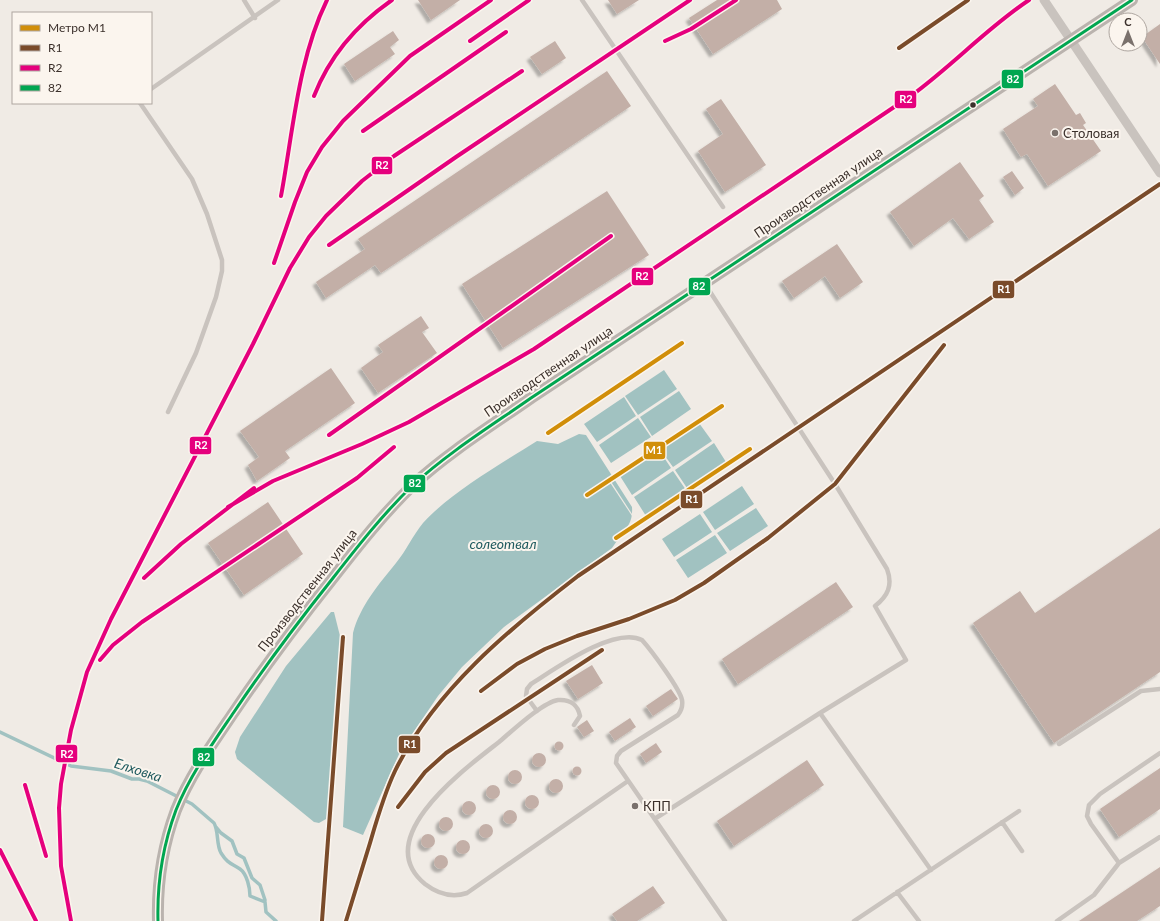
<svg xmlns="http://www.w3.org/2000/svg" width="1160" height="921" font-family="Lato,sans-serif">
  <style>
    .water { fill: #a1c2c1 }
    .pier { fill: #f0ebe5 }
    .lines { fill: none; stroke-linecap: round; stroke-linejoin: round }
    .stream { stroke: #a1c2c1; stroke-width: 3.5 }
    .building { fill: #c3afa7; filter: url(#shadow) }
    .service { stroke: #c9c3be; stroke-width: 4.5 }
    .minor { stroke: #c9c3be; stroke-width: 9 }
    .secondary { stroke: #bab3ae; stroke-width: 12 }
    .bus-1-casing { stroke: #fbf5ee; stroke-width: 6 }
    .bus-1 { stroke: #00a651; stroke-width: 3 }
    .rail-1-casing { stroke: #fbf5ee; stroke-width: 7 }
    .rail-2-casing { stroke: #fbf5ee; stroke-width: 7 }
    .rail-1 { stroke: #7a4b2a; stroke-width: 4 }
    .rail-2 { stroke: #e5007d; stroke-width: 4 }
    .metro-1-casing { stroke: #fbf5ee; stroke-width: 7 }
    .metro-1 { stroke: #d18e09; stroke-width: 4 }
    .bus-dot { fill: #3b302b; stroke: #fbf5ee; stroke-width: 1.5 }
    .poi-dot { fill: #7a716c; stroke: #fbf5ee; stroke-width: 1.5 }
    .labels { text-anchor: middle; stroke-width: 4; stroke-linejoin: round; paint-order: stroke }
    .poi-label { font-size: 13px; fill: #3b302b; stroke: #fbf5ee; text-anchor: start }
    .street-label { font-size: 13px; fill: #3b302b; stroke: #fbf5ee }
    .water-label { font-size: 14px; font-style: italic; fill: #1f5a5e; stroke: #fbf5ee }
    .line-badge { stroke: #fbf5ee; stroke-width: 1.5 }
    .badge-label { font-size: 11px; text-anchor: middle; font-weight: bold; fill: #fff }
  </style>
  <defs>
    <filter id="shadow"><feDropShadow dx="-3.5" dy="3.5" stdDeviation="1" flood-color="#0004"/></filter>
  </defs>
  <rect width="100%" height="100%" fill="#f0ebe5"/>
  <path class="water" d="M664 370 677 389 638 415 625 396Z
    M679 391 691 409 652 436 640 417Z
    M624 397 636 416 597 442 584 424Z
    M638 418 651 437 611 463 599 445Z
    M699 423 712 441 673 467 660 449Z
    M579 434 586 435 632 507C633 522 628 526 620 537 617 540 615 544 612 548L504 627 462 667 438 696 400 752 363 835 343 827 353 633C360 606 379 584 396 563 406 551 413 535 423 523 450 493 502 463 537 441L558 444Z
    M714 443 726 462 687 488 675 470Z
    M659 450 671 468 632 495 620 476Z
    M673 471 686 490 646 516 634 497Z
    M742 486 754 504 715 530 703 512Z
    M756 508 768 526 730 551 717 533Z
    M700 514 712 532 674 557 662 539Z
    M715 535 727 553 688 578 676 560Z
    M331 612H334L341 640 328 812 326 819 319 823 314 822 243 764 237 759 235 752 240 737 286 666Z"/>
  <path class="pier" d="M608 477 634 517V519L607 478Z"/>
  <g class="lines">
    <path class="stream" d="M0 732 71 766 111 771 132 779H139L147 781 192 804 214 823C219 832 216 844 221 853 228 864 231 863 240 869 247 874 250 888 250 896L265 902 266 912 276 921
      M216 827 221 833 232 841 237 854 244 858 252 878 260 885 265 900"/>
  </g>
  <path class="building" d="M418 0H460L431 20Z
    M608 0H639L617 14Z
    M717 0H777L782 9 713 54 689 18Z
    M1160 24V64L1142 37Z
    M393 31 399 40 390 47 395 54 355 81 344 64Z
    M555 41 566 58 542 74 530 57Z
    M607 71 631 106 381 273 375 265 326 298 316 282 365 249 358 239Z
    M1055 84 1076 115 1080 113 1086 123 1083 125 1101 151 1048 186 1027 154 1021 157 1003 129 1038 106 1033 99Z
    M721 99 766 165 725 192 698 151 723 134 706 109Z
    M960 162 984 196 979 200 994 222 969 239 953 218 914 246 890 212Z
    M1012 171 1024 188 1015 195 1003 177Z
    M607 191 649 255 503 348 462 284Z
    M837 244 863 282 840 298 825 276 794 298 782 281Z
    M421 316 429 328 422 332 437 353 378 393 361 368 383 352 378 345Z
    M331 368 355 403 285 451 290 458 257 481 248 465 259 457 240 431Z
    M268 502 303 554 244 595 208 543Z
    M1160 528V672L1054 743 973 623 1020 591 1035 613Z
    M836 582 853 607 738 684 722 659Z
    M592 665 603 683 578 699 566 681Z
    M671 689 678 699 653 716 646 706Z
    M630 718 636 727 615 741 609 732Z
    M587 720 594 731 584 737 577 727Z
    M554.5 746a4.5 4.5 0 1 1 9 0a4.5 4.5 0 1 1-9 0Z
    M656 743 662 752 646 763 640 754Z
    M532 760a7 7 0 1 1 14 0a7 7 0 1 1-14 0Z
    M807 760 824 785 734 846 717 821Z
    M572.5 771a4.5 4.5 0 1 1 9 0a4.5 4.5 0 1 1-9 0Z
    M1160 768V809L1119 837 1100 809Z
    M508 777a7 7 0 1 1 14 0a7 7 0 1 1-14 0Z
    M549 786a7 7 0 1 1 14 0a7 7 0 1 1-14 0Z
    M486 792a7 7 0 1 1 14 0a7 7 0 1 1-14 0Z
    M525 802a7 7 0 1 1 14 0a7 7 0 1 1-14 0Z
    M462 808a7 7 0 1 1 14 0a7 7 0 1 1-14 0Z
    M503 817a7 7 0 1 1 14 0a7 7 0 1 1-14 0Z
    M439 824a7 7 0 1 1 14 0a7 7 0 1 1-14 0Z
    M479 831a7 7 0 1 1 14 0a7 7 0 1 1-14 0Z
    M421 841a7 7 0 1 1 14 0a7 7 0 1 1-14 0Z
    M456 847a7 7 0 1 1 14 0a7 7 0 1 1-14 0Z
    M434 862a7 7 0 1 1 14 0a7 7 0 1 1-14 0Z
    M1160 867V906L1137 921H1079Z
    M653 886 665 903 637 921H617L612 914Z"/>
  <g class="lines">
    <path class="service" d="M244 0 255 18
      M582 0 723 207
      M151 89 278 0
      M140 103 192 179 207 214 222 260V271L216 297 196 353 168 412
      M537 711 526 696 527 689 531 684C555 669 614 626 642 640 651 650 680 689 682 700 683 706 681 711 678 715L621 751 617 756 616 763 725 921
      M820 713 931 870
      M574 725 580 716C578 705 570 699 558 700 543 702 512 731 499 742 466 768 369 838 425 884 438 894 452 898 467 893L628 781
      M1059 744 1141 691 1160 689
      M656 818 820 713 906 660 875 606C888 596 893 585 887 569L835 484 705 284
      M1002 822 1022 851
      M1119 863 1091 824 1087 816 1089 805 1100 794 1160 753
      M897 892 919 921
      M854 921 1019 811
      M1057 921 1094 895 1119 863 1160 837"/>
    <path class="minor" d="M1044 0 1160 173"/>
    <path class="secondary" d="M158 921C157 884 163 845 176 810 190 775 213 743 234 712 265 666 298 622 333 578 358 546 383 514 413 485 449 452 491 426 531 398L1132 0"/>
    <defs>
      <path id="bus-1" d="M158 921C157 884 163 845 176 810 190 775 213 743 234 712 265 666 298 622 333 578 358 546 383 514 413 485 449 452 491 426 531 398L1132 0"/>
    </defs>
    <use href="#bus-1" class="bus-1-casing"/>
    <use href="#bus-1" class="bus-1"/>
    <defs>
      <path id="rail-1" d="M899 48 968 0
        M481 691 517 664 545 649 577 636 629 619 675 600 704 583 768 538 835 484 944 345
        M398 807 425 772 446 753 602 650
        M322 921 343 637
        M346 921C354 895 362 869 370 843 377 819 384 794 395 771 434 691 509 629 578 576L1160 184"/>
      <path id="rail-2" d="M470 41 529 0
        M665 41 691 29 736 0
        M314 96C330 55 356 25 392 0
        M363 131 506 32
        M281 196C293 132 298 59 327 0
        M329 245 456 157 690 0
        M274 263 295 202 307 172 322 147 343 121 410 56 491 0
        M329 435 611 236
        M228 507 273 481 362 444 409 422 534 349 912 95C953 65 987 28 1029 0
        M144 578 181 544 254 488
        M100 660 113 645 142 622 357 478 394 447
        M25 785 46 856
        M0 850 36 921
        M71 921 61 866 59 808 61 784 71 730 87 672 111 619 253 344 290 268 309 237 326 216 362 181 394 156 522 71"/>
    </defs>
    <use href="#rail-1" class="rail-1-casing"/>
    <use href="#rail-2" class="rail-2-casing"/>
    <use href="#rail-1" class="rail-1"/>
    <use href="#rail-2" class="rail-2"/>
    <defs>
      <path id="metro-1" d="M548 433 682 343
        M587 495 722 406
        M616 538 750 449"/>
    </defs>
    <use href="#metro-1" class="metro-1-casing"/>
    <use href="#metro-1" class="metro-1"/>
  </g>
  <circle class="bus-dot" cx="973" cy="105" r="3.5"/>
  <g class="poi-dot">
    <circle cx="1055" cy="133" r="4"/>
    <circle cx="635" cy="806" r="4"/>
  </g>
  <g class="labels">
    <g class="poi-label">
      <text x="1063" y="138">Cтоловая</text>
      <text x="643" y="811">КПП</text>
    </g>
    <g class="street-label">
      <text transform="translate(818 192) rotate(-34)" y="5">Производственная улица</text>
      <text transform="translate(548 371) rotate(-34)" y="5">Производственная улица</text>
      <text transform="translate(307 590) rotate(-52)" y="5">Производственная улица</text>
    </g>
    <g class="water-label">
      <text x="503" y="549">солеотвал</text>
      <text transform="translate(138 770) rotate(18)" y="5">Елховка</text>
    </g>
  </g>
  <g class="line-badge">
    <rect x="1001" y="69" width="23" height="20" rx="4" fill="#00a651"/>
    <rect x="894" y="90" width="23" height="19" rx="4" fill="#e5007d"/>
    <rect x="371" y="156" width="22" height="19" rx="4" fill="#e5007d"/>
    <rect x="631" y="267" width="23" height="19" rx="4" fill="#e5007d"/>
    <rect x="688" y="277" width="23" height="19" rx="4" fill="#00a651"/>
    <rect x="992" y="280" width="23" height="19" rx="4" fill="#7a4b2a"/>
    <rect x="189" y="436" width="23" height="19" rx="4" fill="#e5007d"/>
    <rect x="643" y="441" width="23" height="19" rx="4" fill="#d18e09"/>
    <rect x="403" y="474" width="23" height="19" rx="4" fill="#00a651"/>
    <rect x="680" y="490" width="23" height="19" rx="4" fill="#7a4b2a"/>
    <rect x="398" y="735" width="23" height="19" rx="4" fill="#7a4b2a"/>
    <rect x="55" y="744" width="23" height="19" rx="4" fill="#e5007d"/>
    <rect x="192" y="747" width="23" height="20" rx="4" fill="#00a651"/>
  </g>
  <g class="badge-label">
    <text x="1013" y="83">82</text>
    <text x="906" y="103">R2</text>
    <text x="382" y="169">R2</text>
    <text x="642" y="280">R2</text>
    <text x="699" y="290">82</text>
    <text x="1004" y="293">R1</text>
    <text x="201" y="449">R2</text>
    <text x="654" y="454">M1</text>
    <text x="415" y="487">82</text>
    <text x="692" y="503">R1</text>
    <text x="410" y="748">R1</text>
    <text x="67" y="758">R2</text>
    <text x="204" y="761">82</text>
  </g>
  <rect x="12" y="12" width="140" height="92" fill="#fbf5ee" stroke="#aea6a0"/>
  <rect x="20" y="25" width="20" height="6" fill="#d18e09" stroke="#aea6a0"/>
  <text x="48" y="32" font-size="12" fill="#3b302b">Метро M1</text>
  <rect x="20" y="45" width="20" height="6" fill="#7a4b2a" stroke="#aea6a0"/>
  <text x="48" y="52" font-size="12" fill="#3b302b">R1</text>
  <rect x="20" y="65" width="20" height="6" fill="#e5007d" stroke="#aea6a0"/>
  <text x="48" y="72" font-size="12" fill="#3b302b">R2</text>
  <rect x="20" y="85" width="20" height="6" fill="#00a651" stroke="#aea6a0"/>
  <text x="48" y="92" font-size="12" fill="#3b302b">82</text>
  <g transform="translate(1128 32)"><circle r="19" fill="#fbf5ee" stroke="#aea6a0"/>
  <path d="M0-3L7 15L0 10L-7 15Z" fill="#7a716c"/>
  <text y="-6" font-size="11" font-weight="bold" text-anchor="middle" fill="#3b302b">С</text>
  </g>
</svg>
